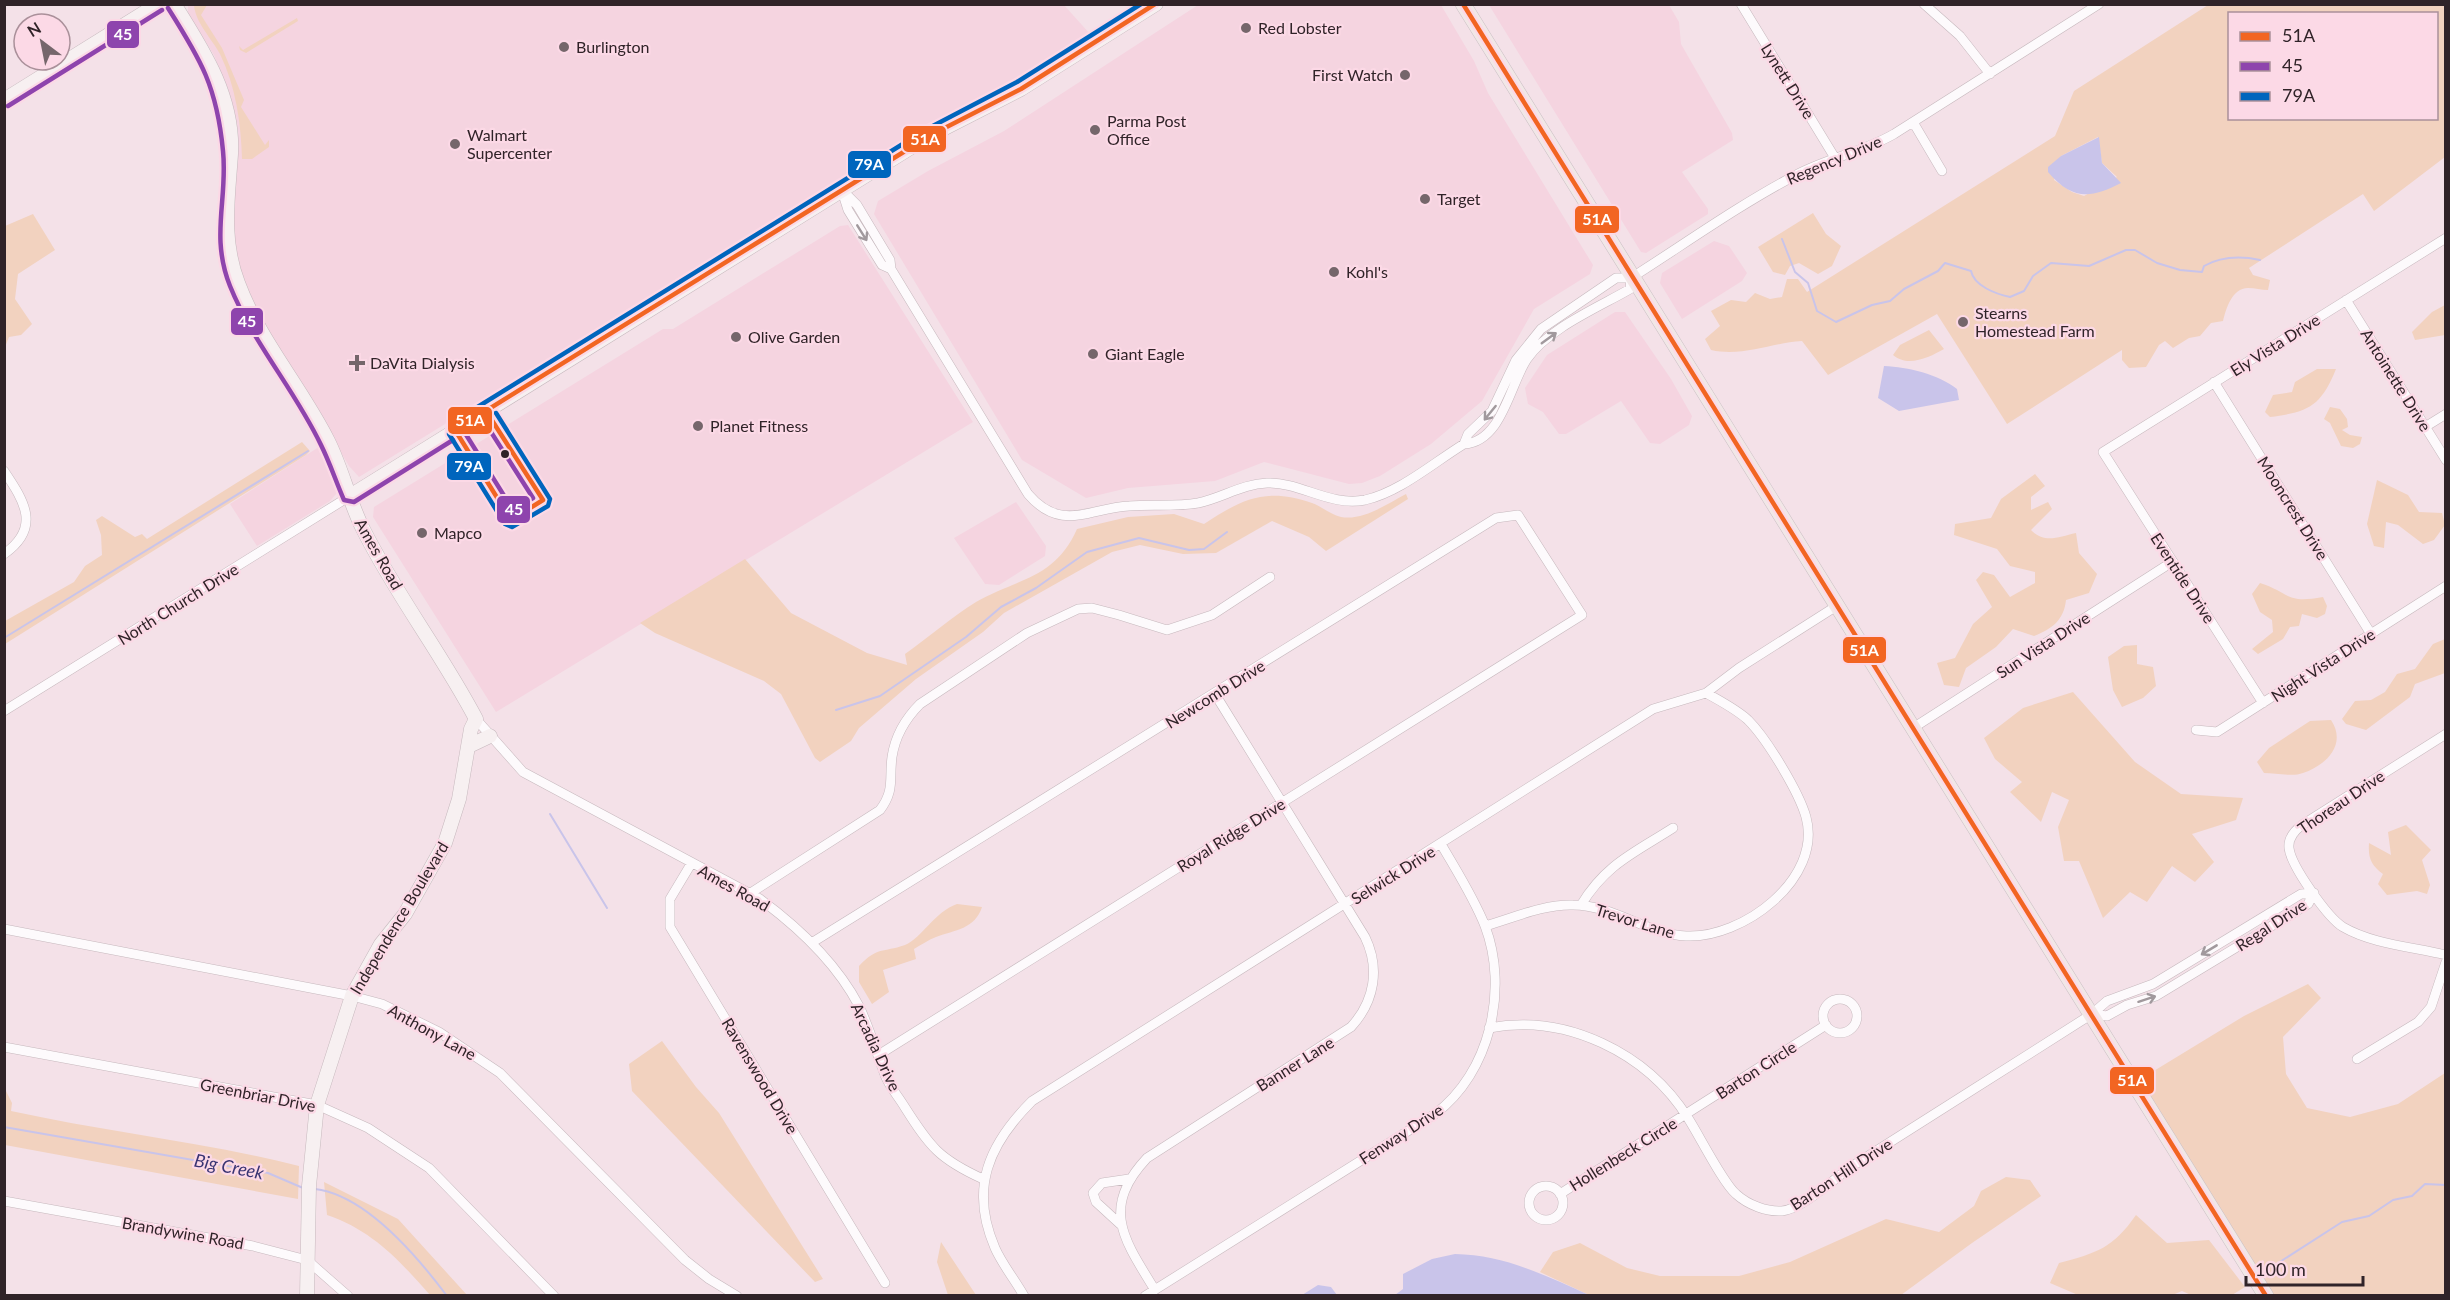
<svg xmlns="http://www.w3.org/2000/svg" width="2450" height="1300" font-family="Lato,sans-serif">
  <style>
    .built { fill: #f5d4e0 }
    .green { fill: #f2d2bf; fill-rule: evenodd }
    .water { fill: #c9c4ea }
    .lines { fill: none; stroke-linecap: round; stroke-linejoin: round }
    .stream { stroke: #c9c4ea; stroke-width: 2 }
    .street-casing { stroke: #c6b8bd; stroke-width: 10 }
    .secondary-casing { stroke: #c6b8bd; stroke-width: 15 }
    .primary-casing { stroke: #cac0c4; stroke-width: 16 }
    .street { stroke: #fdfafc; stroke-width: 9 }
    .secondary { stroke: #f7f0f1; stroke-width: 14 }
    .primary { stroke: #f2e7e7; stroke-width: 15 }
    .bus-1-casing { stroke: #fcd9e6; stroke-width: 9 }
    .bus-2-casing { stroke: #fcd9e6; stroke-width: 9 }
    .bus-3-casing { stroke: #fcd9e6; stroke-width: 9 }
    .bus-1 { stroke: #f26522; stroke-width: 4.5 }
    .bus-2 { stroke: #8e44ad; stroke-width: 4.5 }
    .bus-3 { stroke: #0065bd; stroke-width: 4.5 }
    .oneway { stroke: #a1999d }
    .poi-dot { fill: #75666b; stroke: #fcd9e6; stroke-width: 2 }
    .bus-dot { fill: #302328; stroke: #fcd9e6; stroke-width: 2 }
    .labels { text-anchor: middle; stroke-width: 4.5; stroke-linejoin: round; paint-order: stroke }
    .poi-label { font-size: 16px; fill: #302328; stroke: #fcd9e6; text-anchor: start }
    .street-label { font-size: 16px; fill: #302328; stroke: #fcd9e6 }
    .water-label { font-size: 18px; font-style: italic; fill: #3a3573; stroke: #fcd9e6 }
    .line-badge { stroke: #fcd9e6; stroke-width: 2 }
    .badge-label { font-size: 16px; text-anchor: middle; font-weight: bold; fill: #fff }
  </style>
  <rect width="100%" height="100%" fill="#f4e1e8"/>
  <path class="built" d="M188 4H1063L1091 35 1049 62 914 135 359 477 349 466 258 314 233 253 224 80 214 55 188 14Z
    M1198 5H1441L1474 61 1488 93 1593 265 1590 274 1534 309 1482 401 1431 444 1380 476 1362 483 1349 484 1264 462 1215 481 1128 488 1086 498 1022 460 874 214 878 201 928 171 1004 131Z
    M1489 5H1669L1679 22 1681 44 1732 133 1733 140 1682 172 1708 209V214L1646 253 1641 252Z
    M848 225 973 422 496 712 373 517 374 507 663 329H673L840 226Z
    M1714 241 1729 246 1747 273 1742 281 1682 319 1660 283 1662 273Z
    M1615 312H1625L1671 379 1692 416 1689 425 1660 444 1650 443 1621 401 1566 434H1559L1543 412 1528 404 1525 388 1547 355Z
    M322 445 336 482 337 493 330 501 257 546 230 504Z
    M1016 502 1046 546 1045 556 999 585 985 584 954 538Z"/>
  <path class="green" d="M194 5H207L201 15 222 48 244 100 241 107 265 145 269 140V147L252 159H242C241 123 236 87 220 54 212 39 195 22 194 5Z
    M2208 5H2445V157L2374 211 2363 194 2249 268 2253 275 2270 280 2268 290C2261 290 2255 288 2248 288 2232 288 2226 309 2223 321L2211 323 2200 336 2189 338 2173 348 2165 341 2159 345 2146 367 2129 368 2122 360V350L2007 424 1937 314 1828 375 1802 341C1770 343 1743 357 1711 350L1705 339 1720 326 1711 311 1731 300 1746 302 1755 293 1770 299 1782 297 1787 279H1798L1807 292 2055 136 2074 91ZM2230 14H2436V118H2230ZM2098 137 2102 163 2117 177 2084 196 2072 192 2054 180 2061 156Z
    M297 18 298 21 246 53 240 50 239 46 243 50Z
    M1813 213 1826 234 1841 246 1832 266 1818 274 1799 263 1790 266 1785 275 1773 272 1758 247Z
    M33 214 55 250 18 274 15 299 32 324 21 335 9 337 5 347V226Z
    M2445 305V335L2415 340 2412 332 2432 312Z
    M1929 330 1944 349C1930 357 1908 368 1893 355L1900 345Z
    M2317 369H2336C2321 406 2309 412 2270 417L2265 412 2273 395 2292 392 2295 382Z
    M2330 407 2340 409 2347 419 2348 427 2342 430 2350 435 2362 437 2360 444 2353 448 2341 446 2330 423 2324 419Z
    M302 442 310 451 306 455 5 644V621L74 582 85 566 102 555 101 535 96 520 102 516 135 537 142 534 147 539Z
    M2035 474 2045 486 2031 497V510L2048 502 2052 509 2031 530C2045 544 2058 537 2076 533L2079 553 2097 574 2089 593 2066 600C2064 620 2052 629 2034 636L2013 629 1996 647 1966 668 1959 687 1944 685 1937 663 1955 658 1973 624 1992 607 1976 580 1983 572 1994 575 2010 597 2035 583V572L2010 566 1997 549 1954 535 1955 524 1991 518 2001 499Z
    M2377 480 2408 495 2419 512 2442 513 2445 525 2434 540 2423 544 2398 525 2386 522 2384 548 2374 546 2367 524Z
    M1406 494 1408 499 1326 551 1309 537 1272 521 1216 553 1183 554 1140 545 1112 552 1004 613 983 632 916 679 859 728 851 741 820 762 815 758 781 694 764 681 655 633 640 623 745 559 791 613 867 653 907 665 905 654C929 637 952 617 976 602 1018 578 1055 579 1077 529L1128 517 1174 514 1204 524C1242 499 1266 487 1312 503 1321 506 1331 515 1341 517 1363 521 1387 504 1406 494Z
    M2260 583C2291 593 2285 604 2323 597L2327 606 2325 614 2317 618 2302 614 2299 626 2290 627 2283 639 2258 654 2252 649 2273 632 2272 620 2260 612 2252 594Z
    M2445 639V673L2415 684 2410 697 2366 730 2346 724 2342 719 2355 701 2371 700 2385 692 2397 674 2415 669 2433 644Z
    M2137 645V664L2153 667 2156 686 2143 698 2122 707 2113 690 2108 657 2124 646Z
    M2073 692 2135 762 2181 794 2243 798 2236 820 2192 834 2214 862 2195 882 2172 866 2147 902 2130 892 2103 918 2079 861H2064L2058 827 2069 800 2052 792 2041 822 2010 792 2022 782 1995 759 1984 738 2023 708Z
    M2331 720C2347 744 2327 765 2303 773 2293 777 2275 773 2264 773L2257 762 2269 748 2310 721Z
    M2406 825 2431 850 2422 860 2430 885 2427 894 2417 891 2387 895 2378 884 2383 874C2371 865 2368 858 2369 843L2391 855 2388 832Z
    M957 904 982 907C975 929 955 930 936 937 928 940 921 945 914 949L916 959 883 970 889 992 872 1004 859 982V966C878 946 882 953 905 945 922 938 934 912 957 904Z
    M2308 984 2321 998 2283 1037 2286 1074 2307 1108 2350 1117 2398 1104 2445 1073V1295H2274L2139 1080 2244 1016Z
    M662 1041 696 1087 719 1113 823 1279 815 1282 632 1091 629 1064Z
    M6 1091 12 1103 11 1111C107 1132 204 1142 299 1166L298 1199 5 1145Z
    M2006 1177 2030 1180 2041 1196 1972 1243 1901 1295H1589L1540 1272 1553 1252 1580 1243 1627 1268 1660 1276H1739L1790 1262 1886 1219 1939 1232 1974 1206 1981 1191Z
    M324 1182 398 1219 467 1295H430C400 1261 372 1230 327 1215Z
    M2136 1215 2167 1243 2209 1240 2245 1287 2232 1295H2191L2182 1291 2170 1296 2078 1295 2050 1283 2059 1263C2097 1253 2113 1248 2136 1215Z
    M941 1242 976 1295H948L937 1262Z"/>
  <path class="water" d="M2099 137 2102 163 2121 183C2090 199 2072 200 2048 172V167L2061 156Z
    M1884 366C1908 367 1938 374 1957 389L1959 400 1899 411 1878 398Z
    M1455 1254C1505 1255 1544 1275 1589 1295H1395L1403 1289V1274L1432 1259Z
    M1318 1285 1331 1287 1337 1295H1302Z"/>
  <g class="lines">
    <path class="stream" d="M1782 239 1795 272 1808 283 1817 311 1836 322 1872 305 1890 301 1904 289 1938 271 1945 263 1971 271C1974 286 1996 294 2010 297L2024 291 2033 276 2051 263 2089 266 2126 250H2135L2157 263 2180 270 2202 272 2204 266C2222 256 2241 256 2260 260
      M4 638 308 451
      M836 710 880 696 966 637 1001 607 1036 588 1087 552 1139 538 1189 550 1204 549 1227 532
      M550 814 607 908
      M4 1127 268 1173 303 1188
      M315 1189C366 1195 417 1256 447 1296
      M2275 1265 2342 1222 2369 1216 2393 1200 2412 1196 2425 1184 2446 1185"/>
    <defs>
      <path id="street" d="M1741 4 1835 158
        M1924 4 1960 36 1990 74
        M1913 122 1942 171
        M842 190 857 205 890 260 891 269 1028 494C1061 533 1090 508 1129 506 1152 504 1175 507 1198 503 1222 498 1242 484 1267 483 1301 482 1330 507 1365 500 1400 492 1433 463 1464 444 1502 442 1510 384 1527 359 1547 329 1599 307 1630 289L1631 278
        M842 191 848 210 882 265 891 269
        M1631 278C1686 243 1739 205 1796 175 1828 158 1863 152 1894 134L2099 4
        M2346 300 2446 460
        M2214 382 2371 634
        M2425 427 2446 414
        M1464 444 1468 434 1492 411 1516 360 1541 329 1616 278H1631
        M4 471C25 502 41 528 4 554
        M2263 703 2103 452 2446 238
        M4 711 350 496
        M476 719 523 772 760 899C798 927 837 964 859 1006 870 1029 876 1052 885 1075 889 1086 898 1096 904 1106 930 1147 939 1159 983 1179
        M1913 728 2172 562
        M2196 730 2217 732 2446 586
        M2446 734 2302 825C2294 831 2288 838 2289 848 2291 866 2328 918 2343 927 2372 944 2413 947 2446 955
        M691 864 670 899V927L885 1283
        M749 894 880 810C895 790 889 779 892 757 895 737 905 719 920 704L1027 633 1078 609 1092 608 1119 615 1167 630 1212 615 1270 577
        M1581 905C1606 864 1634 853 1673 828
        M1485 926C1513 918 1544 904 1573 905 1613 905 1647 934 1686 936 1742 939 1823 879 1806 817 1799 792 1767 739 1748 720 1736 709 1720 701 1706 693
        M4 929 352 996 382 1004 439 1032 500 1073 685 1260 709 1279 737 1296
        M813 942 1496 518 1518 515 1582 615 880 1054
        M1823 1016a17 17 0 1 1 34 0a17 17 0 1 1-34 0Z
        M2092 1014 2107 1016 2127 1005 2156 996 2308 904 2314 893
        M1489 1028C1566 1013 1647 1053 1688 1118 1699 1135 1723 1183 1736 1194 1748 1205 1767 1212 1782 1211 1805 1208 1835 1177 1854 1165 1933 1114 2013 1065 2092 1014L2107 1001 2153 984 2301 894 2314 893
        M4 1047 317 1105 368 1128 429 1168 554 1296
        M2357 1059 2418 1022 2431 1007 2446 962
        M1529 1203a17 17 0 1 1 34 0a17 17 0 1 1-34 0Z
        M1560 1194 1826 1025
        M4 1201 253 1246 307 1260 348 1296
        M1120 1224 1096 1202 1093 1193 1102 1183 1129 1179
        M1155 1290C1124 1240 1100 1208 1147 1158L1351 1027C1375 1001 1380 968 1365 937L1215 694
        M1024 1296C1015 1280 1002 1264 995 1248 969 1188 989 1144 1032 1101L1653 709 1706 693 1739 668 1835 607
        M1145 1296 1435 1114C1490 1073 1509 989 1485 926 1474 898 1456 870 1441 844"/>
      <path id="secondary" d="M174 4C203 50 234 97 231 154 228 199 221 239 238 283 259 340 301 387 328 441 342 469 349 501 363 529 396 595 442 654 476 719L471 729 459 799 445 843 405 914 381 944 352 996 317 1105 309 1186 307 1296
        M4 100 158 4
        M350 496 931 135 1021 89 1156 4
        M469 746 490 736"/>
      <path id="primary" d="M1463 4 2266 1296"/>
    </defs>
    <use href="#street" class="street-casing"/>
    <use href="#secondary" class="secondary-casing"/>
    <use href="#primary" class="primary-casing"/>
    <use href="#street" class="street"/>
    <use href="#secondary" class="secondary"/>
    <use href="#primary" class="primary"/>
    <defs>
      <path id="bus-1" d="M1463 4 2266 1296
        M486 411 543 500 511 520 455 430 931 135 1021 89 1155 4"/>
      <path id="bus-2" d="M168 8C201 60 217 87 223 151 228 199 210 236 230 286 253 343 295 390 321 445 330 463 336 482 344 500L354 502 453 440
        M8 106 162 10
        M484 421 533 498 513 510 465 433Z"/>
      <path id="bus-3" d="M496 413 550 499 548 506 512 527 505 524 449 434 450 424 927 129 1017 82 1141 4"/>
    </defs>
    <use href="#bus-1" class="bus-1-casing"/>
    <use href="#bus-2" class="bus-2-casing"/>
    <use href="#bus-3" class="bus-3-casing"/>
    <use href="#bus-1" class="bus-1"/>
    <use href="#bus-2" class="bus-2"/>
    <use href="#bus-3" class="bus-3"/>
  </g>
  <defs><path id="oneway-shaft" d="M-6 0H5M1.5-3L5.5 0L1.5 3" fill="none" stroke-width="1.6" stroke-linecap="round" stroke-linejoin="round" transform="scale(1.5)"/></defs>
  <g class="oneway">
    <use href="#oneway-shaft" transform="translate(862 233) rotate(58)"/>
    <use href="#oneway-shaft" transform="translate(1549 338) rotate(-36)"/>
    <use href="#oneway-shaft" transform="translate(1490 413) rotate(129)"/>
    <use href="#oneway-shaft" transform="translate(2209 950) rotate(149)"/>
    <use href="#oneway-shaft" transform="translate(2147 999) rotate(-18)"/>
  </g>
  <g class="poi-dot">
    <circle cx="1246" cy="28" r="6"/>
    <circle cx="564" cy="47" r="6"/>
    <circle cx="1405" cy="75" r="6"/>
    <circle cx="1095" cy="130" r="6"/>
    <circle cx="455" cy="144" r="6"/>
    <circle cx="1425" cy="199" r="6"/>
    <circle cx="1334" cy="272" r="6"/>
    <circle cx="1963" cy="322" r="6"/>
    <circle cx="736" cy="337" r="6"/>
    <circle cx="1093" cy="354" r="6"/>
    <path d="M354 354h6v6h6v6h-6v6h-6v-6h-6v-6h6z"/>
    <circle cx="698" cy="426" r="6"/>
    <circle cx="422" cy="533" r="6"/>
  </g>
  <circle class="bus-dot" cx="505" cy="454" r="5"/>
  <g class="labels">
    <g class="poi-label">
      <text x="1258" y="34">Red Lobster</text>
      <text x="576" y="53">Burlington</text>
      <text x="1393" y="81" text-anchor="end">First Watch</text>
      <text x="1107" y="127">Parma Post<tspan x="1107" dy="18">Office</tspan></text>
      <text x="467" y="141">Walmart<tspan x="467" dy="18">Supercenter</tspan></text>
      <text x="1437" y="205">Target</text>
      <text x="1346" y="278">Kohl's</text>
      <text x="1975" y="319">Stearns<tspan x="1975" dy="18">Homestead Farm</tspan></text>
      <text x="748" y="343">Olive Garden</text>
      <text x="1105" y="360">Giant Eagle</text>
      <text x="370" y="369">DaVita Dialysis</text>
      <text x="710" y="432">Planet Fitness</text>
      <text x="434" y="539">Mapco</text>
    </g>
    <g class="street-label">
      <text transform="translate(1788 81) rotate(58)" y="6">Lynett Drive</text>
      <text transform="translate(1834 160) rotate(-23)" y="6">Regency Drive</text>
      <text transform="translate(2275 345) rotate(-32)" y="6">Ely Vista Drive</text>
      <text transform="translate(2396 380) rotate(58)" y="6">Antoinette Drive</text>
      <text transform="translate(2293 508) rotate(58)" y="6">Mooncrest Drive</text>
      <text transform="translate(379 554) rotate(60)" y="6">Ames Road</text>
      <text transform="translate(2183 578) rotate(57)" y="6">Eventide Drive</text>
      <text transform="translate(178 604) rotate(-32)" y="6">North Church Drive</text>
      <text transform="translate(2043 645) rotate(-33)" y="6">Sun Vista Drive</text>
      <text transform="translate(2323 665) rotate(-33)" y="6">Night Vista Drive</text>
      <text transform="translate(1215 694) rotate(-32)" y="6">Newcomb Drive</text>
      <text transform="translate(2341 802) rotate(-34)" y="6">Thoreau Drive</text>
      <text transform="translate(1231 835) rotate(-32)" y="6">Royal Ridge Drive</text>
      <text transform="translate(1393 875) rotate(-32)" y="6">Selwick Drive</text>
      <text transform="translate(734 888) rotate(29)" y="6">Ames Road</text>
      <text transform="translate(399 918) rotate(-59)" y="6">Independence Boulevard</text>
      <text transform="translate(1635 921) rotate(17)" y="6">Trevor Lane</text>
      <text transform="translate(2271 925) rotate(-33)" y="6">Regal Drive</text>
      <text transform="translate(432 1032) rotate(29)" y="6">Anthony Lane</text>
      <text transform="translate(876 1047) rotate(65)" y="6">Arcadia Drive</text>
      <text transform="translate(1295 1064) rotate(-32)" y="6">Banner Lane</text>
      <text transform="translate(1756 1070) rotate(-33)" y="6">Barton Circle</text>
      <text transform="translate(760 1076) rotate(59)" y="6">Ravenswood Drive</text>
      <text transform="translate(258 1095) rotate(11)" y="6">Greenbriar Drive</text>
      <text transform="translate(1401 1134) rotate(-33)" y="6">Fenway Drive</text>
      <text transform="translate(1623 1154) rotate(-32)" y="6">Hollenbeck Circle</text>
      <text transform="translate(1841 1174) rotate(-33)" y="6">Barton Hill Drive</text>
      <text transform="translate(183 1233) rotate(10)" y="6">Brandywine Road</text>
    </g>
    <g class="water-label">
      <text transform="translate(229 1167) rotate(11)" y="6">Big Creek</text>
    </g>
  </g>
  <g class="line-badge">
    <rect x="106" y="20" width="34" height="29" rx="6" fill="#8e44ad"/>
    <rect x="902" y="125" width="45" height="28" rx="6" fill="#f26522"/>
    <rect x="847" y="150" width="45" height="29" rx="6" fill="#0065bd"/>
    <rect x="1574" y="205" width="46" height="29" rx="6" fill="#f26522"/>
    <rect x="230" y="307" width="34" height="29" rx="6" fill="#8e44ad"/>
    <rect x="447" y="406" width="46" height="29" rx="6" fill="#f26522"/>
    <rect x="446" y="452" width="46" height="29" rx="6" fill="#0065bd"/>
    <rect x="496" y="495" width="35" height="29" rx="6" fill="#8e44ad"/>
    <rect x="1842" y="636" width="45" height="28" rx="6" fill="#f26522"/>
    <rect x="2109" y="1066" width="46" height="29" rx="6" fill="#f26522"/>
  </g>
  <g class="badge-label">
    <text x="123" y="40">45</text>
    <text x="925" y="145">51A</text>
    <text x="869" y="170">79A</text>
    <text x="1597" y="225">51A</text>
    <text x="247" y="327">45</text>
    <text x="470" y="426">51A</text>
    <text x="469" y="472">79A</text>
    <text x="514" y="515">45</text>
    <text x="1864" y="656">51A</text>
    <text x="2132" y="1086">51A</text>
  </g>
  <rect width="2450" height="1300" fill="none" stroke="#302328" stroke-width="12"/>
  <rect x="2228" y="12" width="210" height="108" fill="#fcd9e6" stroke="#aa909a" stroke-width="1.5"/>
  <rect x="2240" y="32" width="30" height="9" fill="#f26522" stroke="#aa909a" stroke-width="1.5"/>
  <text x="2282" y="42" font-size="18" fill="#302328">51A</text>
  <rect x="2240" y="62" width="30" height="9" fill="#8e44ad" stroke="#aa909a" stroke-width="1.5"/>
  <text x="2282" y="72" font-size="18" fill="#302328">45</text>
  <rect x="2240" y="92" width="30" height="9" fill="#0065bd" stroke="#aa909a" stroke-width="1.5"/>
  <text x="2282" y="102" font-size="18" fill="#302328">79A</text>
  <g transform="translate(42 42) rotate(328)"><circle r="28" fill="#fcd9e6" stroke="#aa909a" stroke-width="1.5"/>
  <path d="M0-4.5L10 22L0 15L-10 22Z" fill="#75666b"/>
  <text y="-9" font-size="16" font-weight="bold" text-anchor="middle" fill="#302328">N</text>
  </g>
  <path d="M2246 1276v9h117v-9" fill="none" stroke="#302328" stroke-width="3"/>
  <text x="2255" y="1276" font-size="18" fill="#302328" stroke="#fcd9e6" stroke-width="4.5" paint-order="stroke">100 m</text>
</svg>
